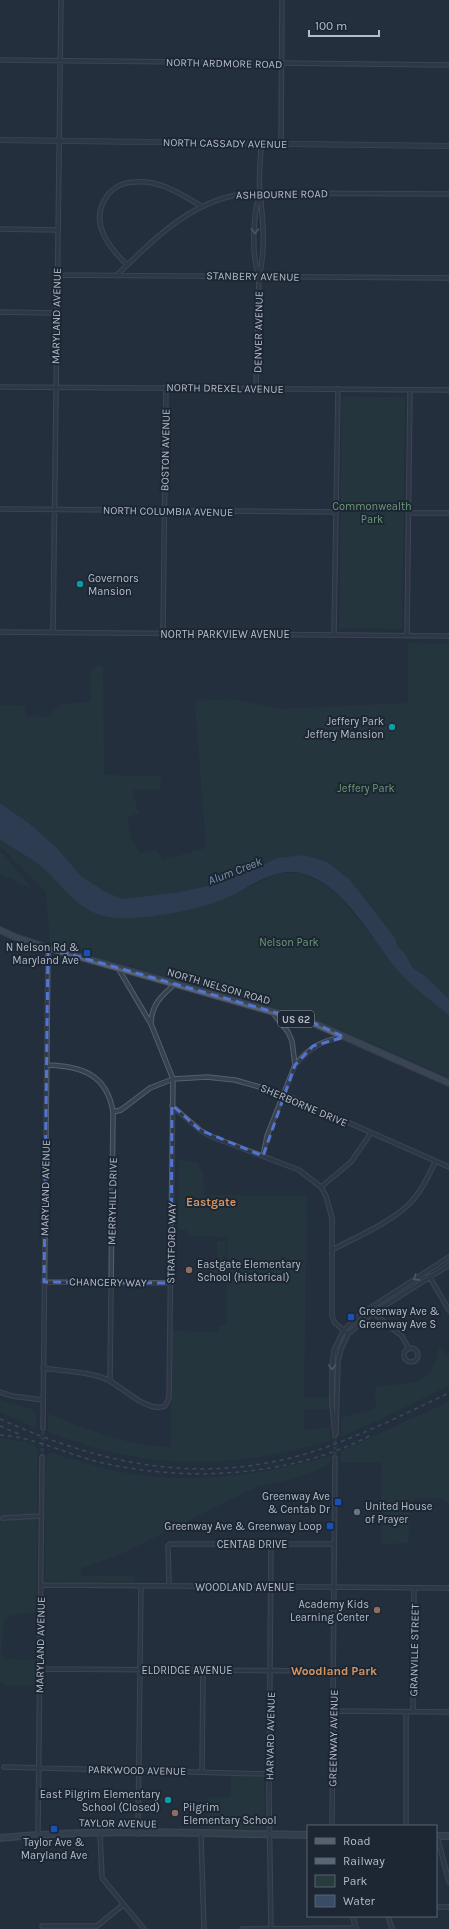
<svg xmlns="http://www.w3.org/2000/svg" width="449" height="1929" font-family="Karla,sans-serif">
  <style>
    .green { fill: #263c3f }
    .water { fill: #394c67 }
    .lines { fill: none; stroke-linecap: round; stroke-linejoin: round }
    .minor-tunnel { stroke: #3a4453; stroke-width: 3.5; stroke-dasharray: 3.5 2; stroke-linecap: butt }
    .minor-casing { stroke: #565f6c; stroke-width: 5.5 }
    .tertiary-casing { stroke: #565f6c; stroke-width: 6 }
    .secondary-casing { stroke: #565f6c; stroke-width: 8 }
    .primary-casing { stroke: #414a57; stroke-width: 8 }
    .minor { stroke: #38414e; stroke-width: 3.5 }
    .tertiary { stroke: #38414e; stroke-width: 4.5 }
    .secondary { stroke: #465061; stroke-width: 5.5 }
    .primary { stroke: #56606e; stroke-width: 6 }
    .rail { stroke: #5a6575; stroke-width: 1.5; stroke-dasharray: 4 4; stroke-linecap: butt }
    .oneway { stroke: #7c8592 }
    .marked { fill: none; stroke: #5274d3; stroke-width: 3; stroke-dasharray: 8 5; stroke-linejoin: round }
    .culture-dot { fill: #0f9aa8; stroke: #1d2633; stroke-width: 1.5 }
    .transit-dot { fill: #1a4fb4; stroke: #1d2633; stroke-width: 1.5 }
    .education-dot { fill: #8d6e63; stroke: #1d2633; stroke-width: 1.5 }
    .worship-dot { fill: #6b7280; stroke: #1d2633; stroke-width: 1.5 }
    .labels { text-anchor: middle; stroke-width: 4; stroke-linejoin: round; paint-order: stroke }
    .shield { fill: #1d2633; stroke: #878f9c; stroke-width: 1 }
    .shield-label { font-size: 10px; font-weight: bold; fill: #b4bcc9 }
    .street-label { font-size: 11px; fill: #b4bcc9; stroke: #1d2633 }
    .park-label { font-size: 11px; fill: #6b9a76; stroke: #1d2633 }
    .poi-label { font-size: 11px; fill: #b4bcc9; stroke: #1d2633; text-anchor: end }
    .water-label { font-size: 12px; font-style: italic; fill: #7c92b1; stroke: #1d2633 }
    .neighbourhood-label { font-size: 12px; font-weight: bold; fill: #d59563; stroke: #1d2633 }
  </style>
  <rect width="100%" height="100%" fill="#242f3e"/>
  <path class="green" d="M342 397H405L402 629 339 628Z
    M408 643 449 644V999L425 976 412 967 405 954 397 946 395 938 350 880 327 862 304 855 261 865 238 876 207 886 181 892 122 899 104 891 81 876 57 848 30 824 0 803V705L25 706 26 716 47 717 61 704 91 702 90 672 95 666H103L104 775 161 776 160 789 134 790 133 798 135 799 136 808 140 812 127 818 131 838 141 854 156 850 163 860 206 848 195 701 233 699 281 709 408 703Z
    M0 839 113 910 220 901 279 873H300L323 883 341 898 382 949 449 1008V1077L319 1020 50 943 46 892 0 846Z
    M0 852 5 856 31 887 19 883 0 873Z
    M179 1160 198 1163 203 1174 204 1195 307 1196 304 1398 330 1397V1410L304 1409V1430L330 1427V1436L341 1433V1418L372 1410 376 1406 375 1389 378 1386C411 1383 432 1387 439 1348L449 1357V1385C414 1403 378 1421 342 1436 326 1443 309 1446 292 1450 205 1471 131 1464 48 1432V1414C90 1430 125 1446 171 1447L172 1331 219 1332V1326H226L227 1237 188 1236 187 1230H178Z
    M217 1241H226V1254L223 1255 222 1281H209L210 1262H217Z
    M0 1400 32 1409 36 1417V1428L0 1412Z
    M449 1402V1503L439 1498 414 1499 411 1504 408 1543 381 1544 382 1462H341V1451Z
    M0 1438 32 1443 37 1448V1512L34 1514 0 1515Z
    M52 1453C73 1459 95 1466 116 1471 189 1486 260 1476 331 1456V1462L316 1471 284 1481 258 1486 125 1552 80 1569 81 1576H135V1582L48 1581 45 1579 46 1455Z
    M33 1519 37 1521 36 1612 11 1615 4 1620 1 1653 6 1659 34 1660 36 1662V1682L33 1685 6 1686 0 1682V1520Z
    M231 1775 264 1776 265 1830 208 1829V1797H231Z"/>
  <path class="water" d="M0 803 30 824 57 848 81 876 104 891 122 899 181 892 207 886 238 876 278 858 304 855 327 862 350 880 395 938 397 946 405 954 412 967 425 976 449 999V1015C432 1001 413 988 399 972 372 940 344 883 301 873 272 866 245 892 219 901 192 911 122 926 95 913 72 903 61 883 43 868 30 857 14 849 0 839Z"/>
  <g class="lines">
    <path class="minor-tunnel" d="M335 1435V1458
      M42 1457 43 1428"/>
    <defs>
      <path id="minor" d="M0 60 449 65
        M281 143 282 0
        M0 229 57 230
        M127 265C109 247 88 222 107 196 113 187 124 182 136 182 160 180 181 194 201 206
        M56 275 449 278
        M117 275C156 237 195 197 251 193L449 194
        M259 275C251 255 253 213 260 193
        M0 312 56 313
        M0 387 449 390
        M256 388 259 276C266 250 263 220 260 193 258 177 261 159 261 143
        M0 509 336 512
        M408 513H449
        M0 632 449 636
        M53 633 61 0
        M163 633 166 387
        M334 635 338 389
        M407 636 410 390
        M151 1023C152 1004 161 996 175 984
        M47 1065C81 1066 107 1074 113 1112L110 1381
        M295 1065C309 1048 322 1040 344 1037
        M172 1106 200 1130 210 1136 299 1170 321 1187 326 1196 332 1218V1316L335 1323 348 1334
        M113 1112 121 1110 150 1088 173 1079 207 1077 235 1080 284 1094 449 1167
        M263 1156 267 1136 295 1065 292 1041 288 1032 273 1013
        M321 1187 351 1162 371 1133
        M332 1250C356 1237 386 1225 407 1206 420 1194 428 1177 435 1162
        M429 1276 449 1310
        M44 1282 171 1283
        M372 1312 402 1336 409 1349
        M404 1355a7 7 0 1 1 14 0a7 7 0 1 1-14 0Z
        M43 1368C62 1371 94 1372 110 1381 124 1389 148 1413 165 1406L169 1398 173 1079 151 1024 118 968
        M0 1392 12 1396 43 1400
        M43 1428 48 948
        M336 1433 338 1361 341 1349 348 1334 373 1313 449 1265
        M335 1435 332 1405V1367L334 1350 344 1330 361 1314 449 1257
        M3 1518 42 1516
        M41 1585 449 1588
        M169 1586 168 1546 170 1544H334
        M40 1669 334 1671
        M333 1711 449 1712
        M413 1712 414 1588
        M4 1767 269 1774
        M202 1772 203 1670
        M332 1826 335 1458
        M406 1826V1712
        M100 1833 102 1878 144 1929
        M38 1834 42 1457
        M138 1834 141 1586
        M201 1834 204 1929
        M437 1836 449 1882
        M436 1907H449
        M388 1916 392 1929
        M42 1926H97L123 1905
        M242 1929 356 1928
        M271 1929 269 1796 271 1544"/>
      <path id="tertiary" d="M0 140 449 146
        M353 1916 356 1929"/>
      <path id="secondary" d="M436 1836H449
        M0 1838C102 1828 206 1834 308 1835"/>
      <path id="primary" d="M0 930 15 937 42 946 316 1024 449 1083"/>
    </defs>
    <use href="#minor" class="minor-casing"/>
    <use href="#tertiary" class="tertiary-casing"/>
    <use href="#secondary" class="secondary-casing"/>
    <use href="#primary" class="primary-casing"/>
    <use href="#minor" class="minor"/>
    <use href="#tertiary" class="tertiary"/>
    <use href="#secondary" class="secondary"/>
    <use href="#primary" class="primary"/>
    <path class="rail" d="M0 1419C105 1466 205 1487 318 1450 363 1435 406 1413 449 1393
      M0 1426 19 1434
      M0 1435C34 1437 66 1454 99 1462 185 1483 294 1477 373 1434"/>
  </g>
  <defs><path id="oneway-chevron" d="M-2-3.5L2.5 0L-2 3.5" fill="none" stroke-width="1.6" stroke-linecap="round" stroke-linejoin="round"/></defs>
  <g class="oneway">
    <use href="#oneway-chevron" transform="translate(255 231) rotate(91)"/>
    <use href="#oneway-chevron" transform="translate(416 1278) rotate(147)"/>
    <use href="#oneway-chevron" transform="translate(332 1367) rotate(93)"/>
  </g>
  <path d="M0 0H449V1929H0ZM48 948 316 1024 344 1037 313 1046 295 1065 263 1156 200 1130 172 1105 171 1283 44 1282Z" fill="#242f3e" fill-opacity=".55" fill-rule="evenodd"/>
  <path class="marked" d="M48 948 316 1024 344 1037 313 1046 295 1065 263 1156 200 1130 172 1105 171 1283 44 1282Z"/>
  <g class="culture-dot">
    <circle cx="80" cy="584" r="4"/>
    <circle cx="392" cy="727" r="4"/>
    <circle cx="168" cy="1800" r="4"/>
  </g>
  <g class="transit-dot">
    <rect x="83" y="949" width="8" height="8" rx="2"/>
    <rect x="347" y="1313" width="8" height="8" rx="2"/>
    <rect x="334" y="1498" width="8" height="8" rx="2"/>
    <rect x="326" y="1522" width="8" height="8" rx="2"/>
    <rect x="50" y="1825" width="8" height="8" rx="2"/>
  </g>
  <g class="education-dot">
    <circle cx="189" cy="1270" r="4"/>
    <circle cx="377" cy="1610" r="4"/>
    <circle cx="175" cy="1813" r="4"/>
  </g>
  <circle class="worship-dot" cx="357" cy="1512" r="4"/>
  <g class="labels">
    <rect class="shield" x="278" y="1011" width="36" height="16" rx="3"/>
    <g class="shield-label">
      <text x="296" y="1023">US 62</text>
    </g>
    <g class="street-label">
      <text transform="translate(224 63) rotate(1)" y="4">NORTH ARDMORE ROAD</text>
      <text transform="translate(225 143) rotate(1)" y="4">NORTH CASSADY AVENUE</text>
      <text transform="translate(282 194) rotate(-1)" y="4">ASHBOURNE ROAD</text>
      <text transform="translate(253 276) rotate(1)" y="4">STANBERY AVENUE</text>
      <text transform="translate(56 316) rotate(-89)" y="4">MARYLAND AVENUE</text>
      <text transform="translate(258 332) rotate(-89)" y="4">DENVER AVENUE</text>
      <text transform="translate(225 388) rotate(1)" y="4">NORTH DREXEL AVENUE</text>
      <text transform="translate(165 450) rotate(-89)" y="4">BOSTON AVENUE</text>
      <text transform="translate(168 511) rotate(1)" y="4">NORTH COLUMBIA AVENUE</text>
      <text x="225" y="638">NORTH PARKVIEW AVENUE</text>
      <text transform="translate(219 986) rotate(16)" y="4">NORTH NELSON ROAD</text>
      <text transform="translate(304 1105) rotate(23)" y="4">SHERBORNE DRIVE</text>
      <text transform="translate(45 1188) rotate(-89)" y="4">MARYLAND AVENUE</text>
      <text transform="translate(112 1201) rotate(-89)" y="4">MERRYHILL DRIVE</text>
      <text transform="translate(171 1243) rotate(-89)" y="4">STRATFORD WAY</text>
      <text transform="translate(108 1282) rotate(1)" y="4">CHANCERY WAY</text>
      <text x="252" y="1548">CENTAB DRIVE</text>
      <text x="245" y="1591">WOODLAND AVENUE</text>
      <text transform="translate(40 1645) rotate(-89)" y="4">MARYLAND AVENUE</text>
      <text transform="translate(414 1650) rotate(-89)" y="4">GRANVILLE STREET</text>
      <text x="187" y="1674">ELDRIDGE AVENUE</text>
      <text transform="translate(270 1736) rotate(-89)" y="4">HARVARD AVENUE</text>
      <text transform="translate(333 1738) rotate(-89)" y="4">GREENWAY AVENUE</text>
      <text transform="translate(137 1770) rotate(1)" y="4">PARKWOOD AVENUE</text>
      <text transform="translate(118 1823) rotate(1)" y="4">TAYLOR AVENUE</text>
    </g>
    <g class="park-label">
      <text x="372" y="510">Commonwealth<tspan x="372" dy="13">Park</tspan></text>
      <text x="366" y="792">Jeffery Park</text>
      <text x="289" y="946">Nelson Park</text>
    </g>
    <g class="poi-label">
      <text x="88" y="582" text-anchor="start">Governors<tspan x="88" dy="13">Mansion</tspan></text>
      <text x="384" y="725">Jeffery Park<tspan x="384" dy="13">Jeffery Mansion</tspan></text>
      <text x="79" y="951">N Nelson Rd &amp;<tspan x="79" dy="13">Maryland Ave</tspan></text>
      <text x="197" y="1268" text-anchor="start">Eastgate Elementary<tspan x="197" dy="13">School (historical)</tspan></text>
      <text x="359" y="1315" text-anchor="start">Greenway Ave &amp;<tspan x="359" dy="13">Greenway Ave S</tspan></text>
      <text x="330" y="1500">Greenway Ave<tspan x="330" dy="13">&amp; Centab Dr</tspan></text>
      <text x="365" y="1510" text-anchor="start">United House<tspan x="365" dy="13">of Prayer</tspan></text>
      <text x="322" y="1530">Greenway Ave &amp; Greenway Loop</text>
      <text x="369" y="1608">Academy Kids<tspan x="369" dy="13">Learning Center</tspan></text>
      <text x="160" y="1798">East Pilgrim Elementary<tspan x="160" dy="13">School (Closed)</tspan></text>
      <text x="183" y="1811" text-anchor="start">Pilgrim<tspan x="183" dy="13">Elementary School</tspan></text>
      <text x="54" y="1846" text-anchor="middle">Taylor Ave &amp;<tspan x="54" dy="13">Maryland Ave</tspan></text>
    </g>
    <g class="water-label">
      <text transform="translate(235 871) rotate(-21)" y="4">Alum Creek</text>
    </g>
    <g class="neighbourhood-label">
      <text x="211" y="1206">Eastgate</text>
      <text x="334" y="1675">Woodland Park</text>
    </g>
  </g>
  <rect x="307" y="1825" width="130" height="92" fill="#1d2633" stroke="#59626f"/>
  <rect x="315" y="1838" width="20" height="6" fill="#56606e" stroke="#59626f"/>
  <text x="343" y="1845" font-size="12" fill="#b4bcc9">Road</text>
  <rect x="315" y="1858" width="20" height="6" fill="#5a6575" stroke="#59626f"/>
  <text x="343" y="1865" font-size="12" fill="#b4bcc9">Railway</text>
  <rect x="315" y="1875" width="20" height="12" fill="#263c3f" stroke="#59626f"/>
  <text x="343" y="1885" font-size="12" fill="#b4bcc9">Park</text>
  <rect x="315" y="1895" width="20" height="12" fill="#394c67" stroke="#59626f"/>
  <text x="343" y="1905" font-size="12" fill="#b4bcc9">Water</text>
  <path d="M309 30v6h70v-6" fill="none" stroke="#b4bcc9" stroke-width="2"/>
  <text x="315" y="30" font-size="12" fill="#b4bcc9" stroke="#1d2633" stroke-width="3" paint-order="stroke">100 m</text>
</svg>
